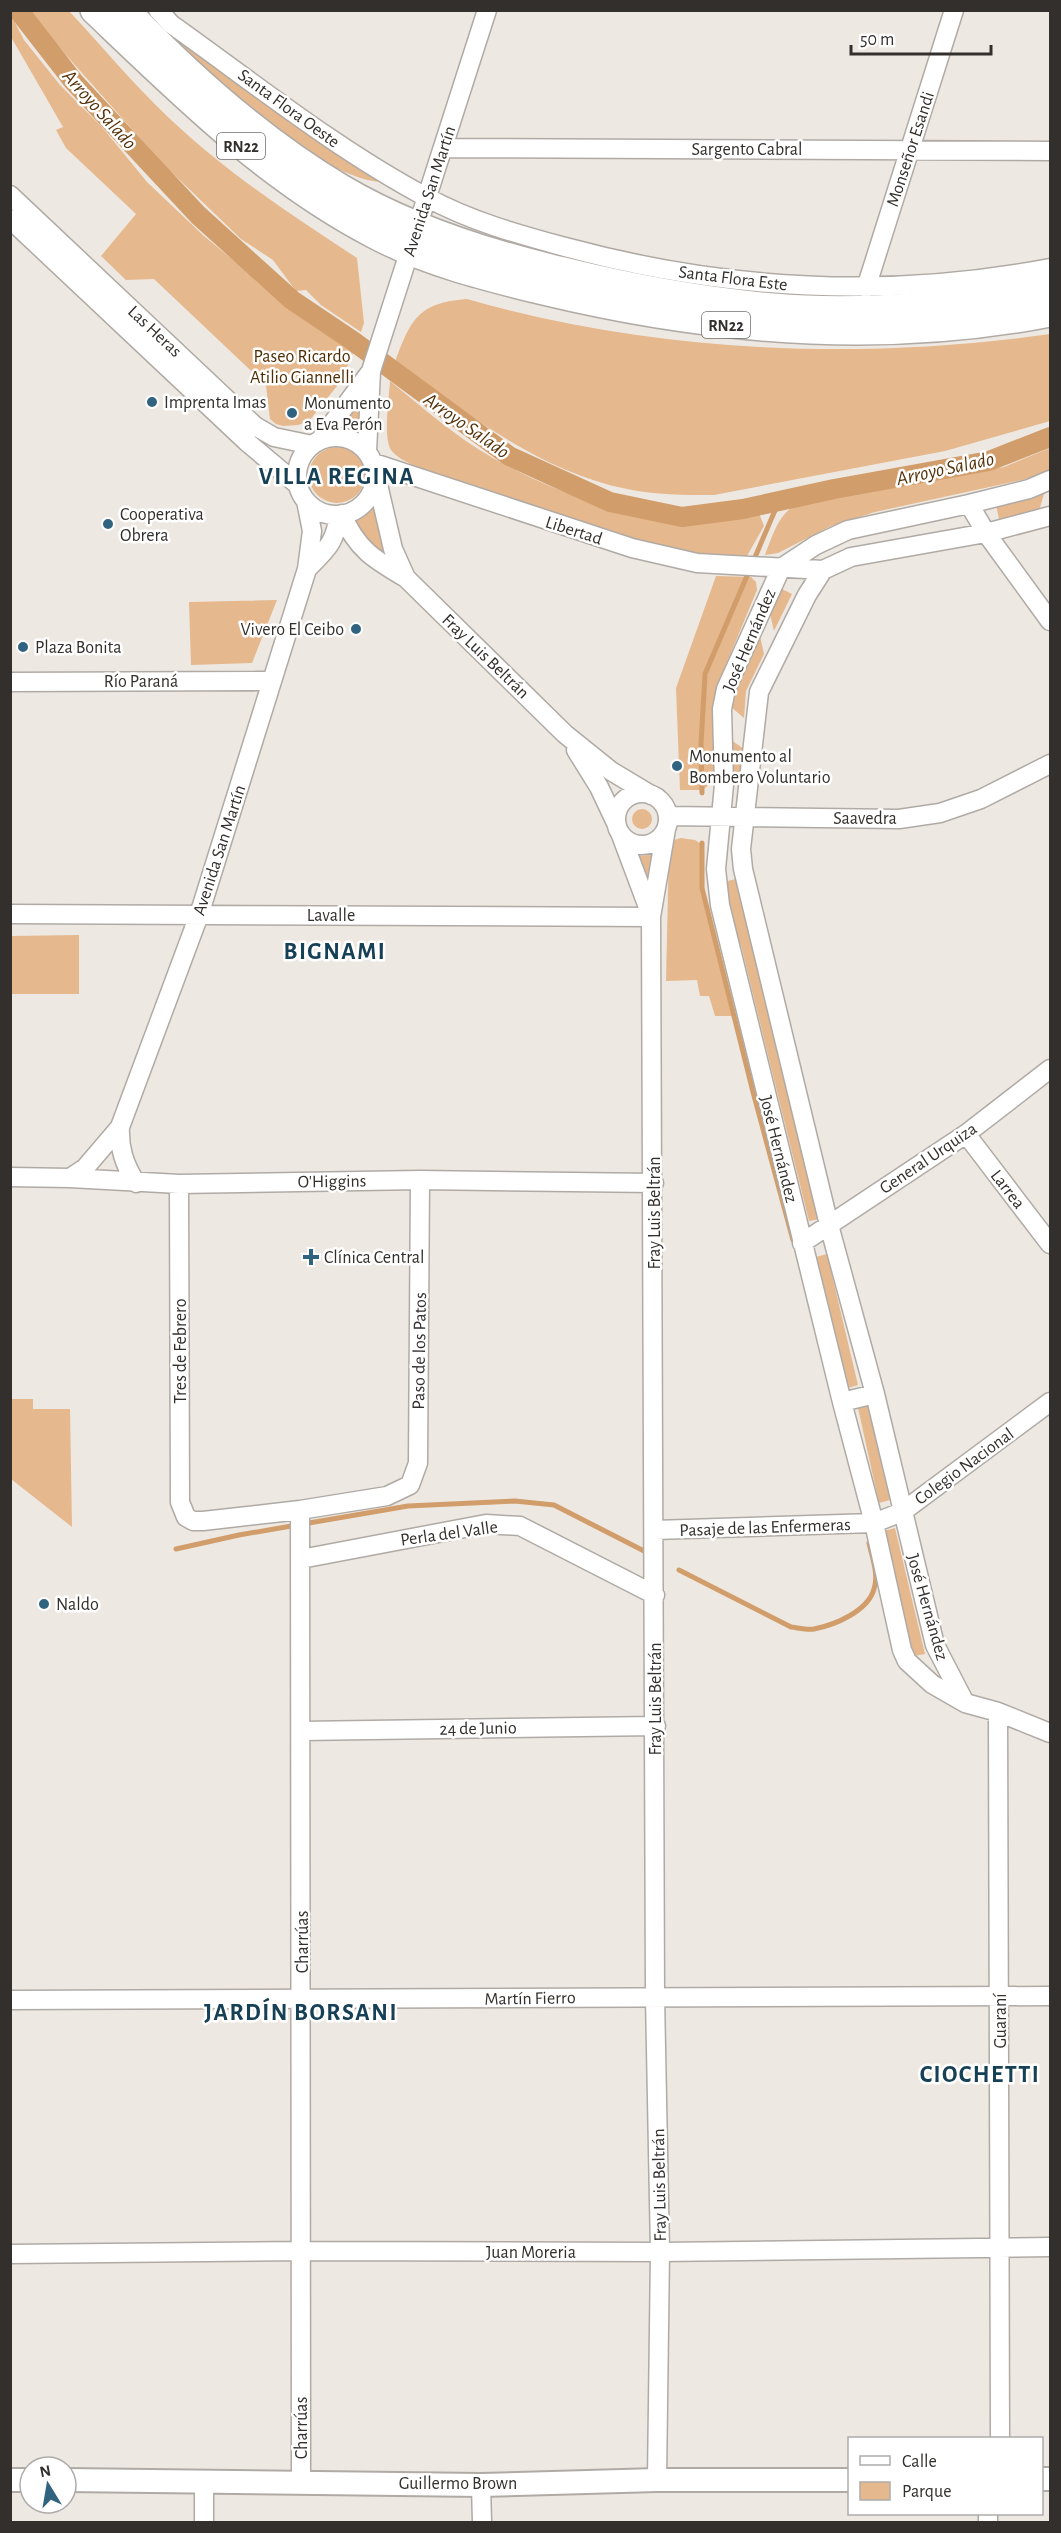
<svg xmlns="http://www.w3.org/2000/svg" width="1061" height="2533" font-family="'Alegreya Sans',sans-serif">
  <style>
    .green { fill: #e5b88d }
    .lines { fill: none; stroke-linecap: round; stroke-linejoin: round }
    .stream { stroke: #d19d6b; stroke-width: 5 }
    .canal { stroke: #d19d6b; stroke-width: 20 }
    .minor-casing { stroke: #b0aaa5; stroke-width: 21 }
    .major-casing { stroke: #b0aaa5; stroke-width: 26 }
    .highway-casing { stroke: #b0aaa5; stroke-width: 30 }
    .minor { stroke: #fff; stroke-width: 18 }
    .major { stroke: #fff; stroke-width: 22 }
    .highway { stroke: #fff; stroke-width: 27 }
    .poi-dot { fill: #306380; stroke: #fff; stroke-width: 2 }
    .labels { text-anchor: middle; stroke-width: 5; stroke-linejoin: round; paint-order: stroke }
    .shield { fill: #fff; stroke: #706d6c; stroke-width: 1.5 }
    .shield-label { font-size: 16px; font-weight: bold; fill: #322f2d }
    .street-label { font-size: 18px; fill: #322f2d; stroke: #fff }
    .park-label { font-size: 18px; fill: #4f2d02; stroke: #fff }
    .poi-label { font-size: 18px; fill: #322f2d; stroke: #fff; text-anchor: start }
    .water-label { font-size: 20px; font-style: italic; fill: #553209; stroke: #fff }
    .district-label { font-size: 24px; font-weight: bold; letter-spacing: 1.5px; fill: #164056; stroke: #fff }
  </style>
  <rect width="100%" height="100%" fill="#eee8e2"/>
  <path class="green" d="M27 11H69C102 46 133 84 169 118 226 172 291 215 357 258L364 323 361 332 321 305 306 290 296 291 273 260 241 239 161 162Z
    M11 15 24 40 60 85 102 127 147 182 204 236 303 318 353 353 341 381 309 421 298 425 283 426 276 424 270 419 266 385 154 279 126 280 101 256 136 214 66 148 56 130 63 127 11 37Z
    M170 33 178 35 381 182C320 179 213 77 166 36Z
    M467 299C655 353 857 361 1050 334V421L945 451 714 495C685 495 655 495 627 489 538 471 467 413 395 362 411 319 418 303 467 299Z
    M390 381C423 408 456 437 493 458 551 492 646 526 714 522 729 521 744 516 759 513L764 526 747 556H699L644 545 415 466C407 462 397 458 391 450 383 438 389 397 390 381Z
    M362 389 366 434 340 423Z
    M309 475a28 28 0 1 1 56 0a28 28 0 1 1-56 0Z
    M1050 448V470L1026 479 875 512 831 526 778 553 765 555C781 511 787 500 836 496L1004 467Z
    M1044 494 1039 511 999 519 996 505 1030 499Z
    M373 508H376L385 556H381L355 527V522Z
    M716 576 751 577 756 582 757 590 718 684 715 779 703 790H680L676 688Z
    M782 589 792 594 774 631 770 614Z
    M277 600 252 663 191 665 189 602Z
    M760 636 764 654 746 691 744 718 731 707V699Z
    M731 740 744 749 743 784 731 783Z
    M632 819a10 10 0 1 1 20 0a10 10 0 1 1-20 0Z
    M681 838 695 840 701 844 704 851V892L733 1016H715L709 996H700L697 980 666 981 669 848 674 840Z
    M651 855 650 882H646L636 856Z
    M736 879 820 1219 809 1221 741 946 728 911 723 882Z
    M79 935V994H11V936Z
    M827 1254 858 1385 848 1388 816 1257Z
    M10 1399H33V1409H70L72 1527 11 1479Z
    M868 1405 890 1500 879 1503 858 1408Z
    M895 1528 925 1654 914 1656 884 1531Z"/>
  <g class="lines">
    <path class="stream" d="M702 793 701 744 705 674 779 501
      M702 843V888L753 1092 793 1240
      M176 1549 239 1535 408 1506 515 1501 554 1505 648 1553
      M679 1570 791 1627C799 1628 807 1630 814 1629 835 1625 868 1611 874 1589 879 1575 872 1557 869 1543"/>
    <path class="canal" d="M18 10 74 82 198 215 292 300 353 341 509 456 610 502 682 517 743 509 834 489 989 461 1050 437"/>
    <defs>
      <path id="minor" d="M158 10 171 24C254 83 336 149 426 197 470 221 517 234 565 247 724 290 888 299 1050 268
        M443 148 1050 151
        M10 195 255 426 274 437 312 445
        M10 219 247 442 298 485
        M866 288 954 10
        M297 476a39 39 0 1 1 78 0a39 39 0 1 1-78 0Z
        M320 440 371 371 487 10
        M367 451 371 371
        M374 463 632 548 697 563 823 570 851 557 986 533 1050 516
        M376 476 393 549 406 578
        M969 504 986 533 1050 621
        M342 514C356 549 375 560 406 578L565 734 611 771 651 795
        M781 568 726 689 722 709 724 785 716 869 720 905 842 1402 874 1523 902 1650 907 1661 932 1684 965 1703 998 1712 1050 1733
        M781 568 816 545 848 530 969 504 1029 489 1050 480
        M307 569C327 549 335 543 339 515
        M823 570 807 595 759 692 741 849 743 869 829 1225 875 1394 935 1645 964 1701
        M10 682 272 681
        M576 750 599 787 616 823
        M616 819a26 26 0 1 1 52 0a26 26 0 1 1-52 0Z
        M668 816 899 819 940 813 981 799 1050 764
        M621 835 651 915
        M10 914 651 917
        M966 1134 1050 1244
        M10 1177 70 1178 179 1184 420 1180 654 1183
        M70 1178 85 1168 120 1127
        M136 1183C124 1164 119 1148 120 1127L199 915 307 569 312 531 306 501
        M179 1184 180 1502 186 1517 193 1521H203L300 1510 387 1496 410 1485 418 1463 420 1180
        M802 1243 966 1134 1050 1069
        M842 1402 875 1394
        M300 1510 301 2481
        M655 1530 874 1523 902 1512 1050 1402
        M301 1559 486 1524 520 1526 655 1595
        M998 1712 1000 2438
        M301 1731 656 1726
        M10 2000 1050 1996
        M10 2254 301 2251 660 2252 1050 2247
        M657 2480 660 2252 655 1997 651 917 666 829
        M481 2485 482 2522
        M988 2514V2522
        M204 2522V2483"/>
      <path id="major" d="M1042 2479H1050
        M10 2480H30
        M66 2480 481 2485 657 2480H850"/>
      <path id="highway" d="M94 10C181 93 266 178 373 234 425 262 486 277 543 291 709 331 881 346 1050 313
        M126 10C190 77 262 141 341 188 408 228 487 253 563 271 632 288 702 301 773 307 865 315 960 305 1050 289"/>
    </defs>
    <use href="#minor" class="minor-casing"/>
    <use href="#major" class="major-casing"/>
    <use href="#highway" class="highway-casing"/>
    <use href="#minor" class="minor"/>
    <use href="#major" class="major"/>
    <use href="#highway" class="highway"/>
  </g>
  <g class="poi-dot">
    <circle cx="152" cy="402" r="6"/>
    <circle cx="292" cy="413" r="6"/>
    <circle cx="108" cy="524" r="6"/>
    <circle cx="356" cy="629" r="6"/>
    <circle cx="23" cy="647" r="6"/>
    <circle cx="677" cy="766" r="6"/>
    <path d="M308 1248h6v6h6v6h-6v6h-6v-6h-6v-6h6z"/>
    <circle cx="44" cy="1604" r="6"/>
  </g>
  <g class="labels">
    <g class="shield">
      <rect x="217" y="133" width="48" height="26" rx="4.5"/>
      <rect x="702" y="312" width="48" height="26" rx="4.5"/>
    </g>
    <g class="shield-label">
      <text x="241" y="152">RN22</text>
      <text x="726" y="331">RN22</text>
    </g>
    <g class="street-label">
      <text transform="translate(289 108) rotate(36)" y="6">Santa Flora Oeste</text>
      <text x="747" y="155">Sargento Cabral</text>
      <text transform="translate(910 149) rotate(-72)" y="6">Monseñor Esandi</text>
      <text transform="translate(429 191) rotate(-72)" y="6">Avenida San Martín</text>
      <text transform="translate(733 278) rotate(7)" y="6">Santa Flora Este</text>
      <text transform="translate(155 331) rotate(43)" y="6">Las Heras</text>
      <text transform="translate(574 530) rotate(18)" y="6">Libertad</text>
      <text transform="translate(749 640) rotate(-67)" y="6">José Hernández</text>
      <text transform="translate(486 656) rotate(44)" y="6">Fray Luis Beltrán</text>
      <text x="141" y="687">Río Paraná</text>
      <text x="865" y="824">Saavedra</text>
      <text transform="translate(219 850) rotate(-72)" y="6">Avenida San Martín</text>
      <text x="331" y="921">Lavalle</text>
      <text transform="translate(779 1149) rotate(76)" y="6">José Hernández</text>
      <text transform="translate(928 1158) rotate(-34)" y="6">General Urquiza</text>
      <text transform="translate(332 1181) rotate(-1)" y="6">O'Higgins</text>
      <text transform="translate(1008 1189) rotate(52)" y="6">Larrea</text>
      <text transform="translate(654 1213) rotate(-90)" y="6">Fray Luis Beltrán</text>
      <text transform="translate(180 1351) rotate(-90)" y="6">Tres de Febrero</text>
      <text transform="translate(419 1351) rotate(-89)" y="6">Paso de los Patos</text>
      <text transform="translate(964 1466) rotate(-36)" y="6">Colegio Nacional</text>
      <text transform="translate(765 1527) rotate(-2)" y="6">Pasaje de las Enfermeras</text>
      <text transform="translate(449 1533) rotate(-8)" y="6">Perla del Valle</text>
      <text transform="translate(928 1607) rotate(74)" y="6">José Hernández</text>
      <text transform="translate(655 1699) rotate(-90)" y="6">Fray Luis Beltrán</text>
      <text transform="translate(478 1728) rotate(-1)" y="6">24 de Junio</text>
      <text transform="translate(302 1942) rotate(-90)" y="6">Charrúas</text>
      <text transform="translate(530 1998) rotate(-1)" y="6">Martín Fierro</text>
      <text transform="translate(1000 2021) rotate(-90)" y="6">Guaraní</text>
      <text transform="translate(659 2185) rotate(-91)" y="6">Fray Luis Beltrán</text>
      <text x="531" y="2258">Juan Moreria</text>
      <text transform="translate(301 2428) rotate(-90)" y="6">Charrúas</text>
      <text x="458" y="2489">Guillermo Brown</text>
    </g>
    <g class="park-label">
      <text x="302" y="362">Paseo Ricardo<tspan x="302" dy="21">Atilio Giannelli</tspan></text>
    </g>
    <g class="poi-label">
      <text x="164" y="408">Imprenta Imas</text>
      <text x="304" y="409">Monumento<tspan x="304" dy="21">a Eva Perón</tspan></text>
      <text x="120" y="520">Cooperativa<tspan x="120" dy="21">Obrera</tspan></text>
      <text x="344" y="635" text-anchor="end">Vivero El Ceibo</text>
      <text x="35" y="653">Plaza Bonita</text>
      <text x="689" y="762">Monumento al<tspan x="689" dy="21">Bombero Voluntario</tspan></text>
      <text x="324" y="1263">Clínica Central</text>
      <text x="56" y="1610">Naldo</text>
    </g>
    <g class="water-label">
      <text transform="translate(100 109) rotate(48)" y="7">Arroyo Salado</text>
      <text transform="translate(467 425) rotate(35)" y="7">Arroyo Salado</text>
      <text transform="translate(945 468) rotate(-12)" y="7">Arroyo Salado</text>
    </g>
    <g class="district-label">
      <text x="337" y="484">VILLA REGINA</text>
      <text x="335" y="959">BIGNAMI</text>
      <text x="301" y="2020">JARDÍN BORSANI</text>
      <text x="980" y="2082">CIOCHETTI</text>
    </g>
  </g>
  <rect width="1061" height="2533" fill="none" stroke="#322f2d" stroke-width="24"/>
  <rect x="848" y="2437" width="195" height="78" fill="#ffffff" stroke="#adacab" stroke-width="1.5"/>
  <rect x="860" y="2456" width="30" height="9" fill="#ffffff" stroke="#adacab" stroke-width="1.5"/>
  <text x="902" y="2467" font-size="18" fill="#322f2d">Calle</text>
  <rect x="860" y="2482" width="30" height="18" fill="#e5b88d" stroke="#adacab" stroke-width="1.5"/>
  <text x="902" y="2497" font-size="18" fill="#322f2d">Parque</text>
  <g transform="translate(48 2485) rotate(349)"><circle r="28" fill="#ffffff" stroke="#adacab" stroke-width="1.5"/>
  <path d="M0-4.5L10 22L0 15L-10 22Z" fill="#306380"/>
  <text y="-9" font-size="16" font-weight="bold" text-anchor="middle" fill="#322f2d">N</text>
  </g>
  <path d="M851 45v9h140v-9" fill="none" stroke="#322f2d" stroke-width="3"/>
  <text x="860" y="45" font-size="18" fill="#322f2d" stroke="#ffffff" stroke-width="4.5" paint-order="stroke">50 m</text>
</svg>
